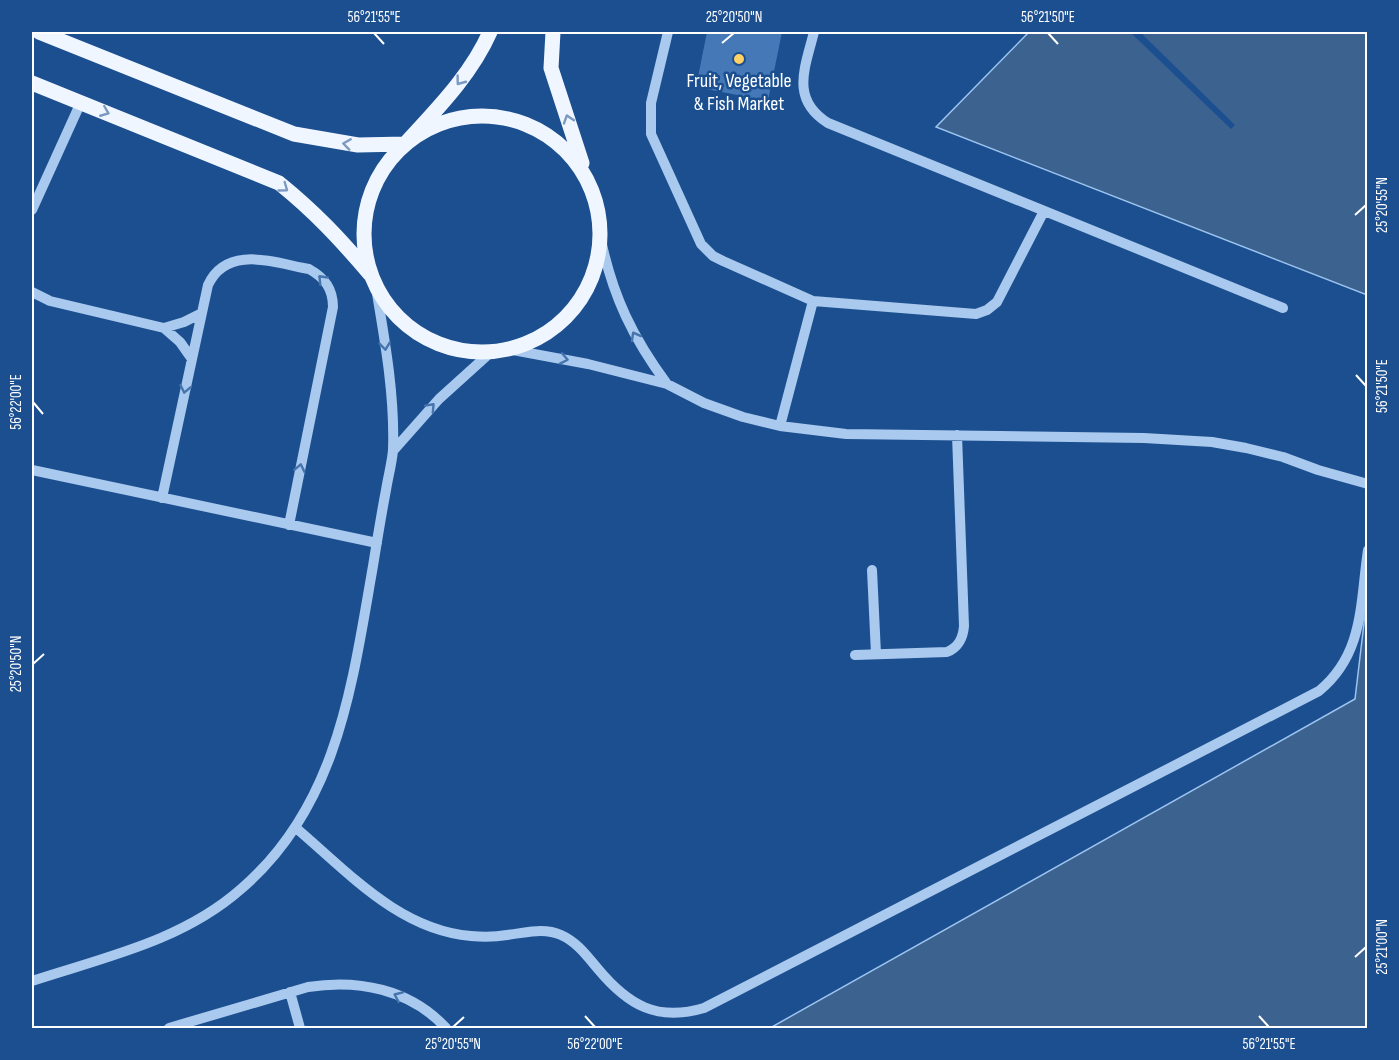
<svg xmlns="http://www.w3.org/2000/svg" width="1399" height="1060" font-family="'Sofia Sans Condensed',sans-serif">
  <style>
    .water { fill: #3c6290; stroke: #9cc4f0; stroke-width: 1.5 }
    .pier { fill: #1b4f8f }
    .building { fill: #4478b7 }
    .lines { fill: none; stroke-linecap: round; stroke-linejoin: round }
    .minor { stroke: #a9c9ee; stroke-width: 10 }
    .major { stroke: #f0f6ff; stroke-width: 15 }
    .oneway { stroke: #7b9ac1 }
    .oneway2 { stroke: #4674ac }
    .ticks { fill: none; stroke: #fff; stroke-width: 2 }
    .poi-dot { fill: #ffd166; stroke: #1b4f8f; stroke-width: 2 }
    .labels { text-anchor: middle; stroke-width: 5; stroke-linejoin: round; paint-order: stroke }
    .poi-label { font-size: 20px; fill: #fff; stroke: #1b4f8f }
    .neatline { fill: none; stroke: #fff; stroke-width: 2 }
    .ticks-label { font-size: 15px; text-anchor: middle; fill: #fff }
  </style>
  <rect width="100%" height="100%" fill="#1b4f8f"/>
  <path class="water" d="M1029 32H1367V295L936 127Z
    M1367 598V1028H770L1355 699Z"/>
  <path class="pier" d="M1130 32H1140L1235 125 1231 129Z"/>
  <path class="building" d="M707 32H782L768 101 696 87Z"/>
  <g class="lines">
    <path class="minor" d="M668 32 651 103V134L701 244 713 256 723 261 813 301 976 314 987 310 997 302 1044 211
      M814 32C805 68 790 99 828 123L1283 308
      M32 210 81 102
      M601 240C613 297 633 338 667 384
      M32 292 50 301 164 328 180 342 192 359
      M164 328 184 322 202 313
      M507 349 588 364 667 384 704 403 743 417 780 426 846 434 1144 438 1212 442 1246 448 1283 457 1318 470 1368 484
      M780 426 813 301
      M393 451 439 399 491 352
      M32 470 377 543
      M162 498 208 285C227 244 275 263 309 269 325 278 333 289 333 307L289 525
      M872 570 876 654
      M855 655 947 652C959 647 963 638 964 626L957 435
      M296 828C348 872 399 930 471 936 483 937 495 937 507 935 526 933 543 927 561 935 577 942 587 956 598 969 628 1005 657 1022 704 1008L1319 691C1364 654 1360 604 1368 550
      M32 981C105 957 182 941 241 889 338 806 352 685 373 566 377 541 381 516 386 490 388 477 392 463 393 450 395 397 385 341 376 288
      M290 992 300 1028
      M169 1028 308 987C358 979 410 989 446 1028"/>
    <path class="major" d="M39 32 294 134 358 145 405 144C437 109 471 75 490 32
      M553 32 551 68 582 163
      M32 83 279 183C315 212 340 239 370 274
      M364 234a118 118 0 1 1 236 0a118 118 0 1 1-236 0Z"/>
  </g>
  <defs><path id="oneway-chevron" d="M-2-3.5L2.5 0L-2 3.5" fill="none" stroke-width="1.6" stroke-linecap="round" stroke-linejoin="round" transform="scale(1.5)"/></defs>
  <g class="oneway">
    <use href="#oneway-chevron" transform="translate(460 81) rotate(127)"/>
    <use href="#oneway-chevron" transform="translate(105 112) rotate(22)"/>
    <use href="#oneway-chevron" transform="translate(568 119) rotate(-108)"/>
    <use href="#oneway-chevron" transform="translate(347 144) rotate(-172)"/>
    <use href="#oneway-chevron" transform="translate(284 188) rotate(36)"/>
  </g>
  <g class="oneway2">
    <use href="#oneway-chevron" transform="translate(322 279) rotate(-134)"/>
    <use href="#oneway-chevron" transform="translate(635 336) rotate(-119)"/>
    <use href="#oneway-chevron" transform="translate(385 346) rotate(84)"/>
    <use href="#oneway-chevron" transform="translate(564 359) rotate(11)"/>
    <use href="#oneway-chevron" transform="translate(185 389) rotate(102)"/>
    <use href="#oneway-chevron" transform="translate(431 407) rotate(-47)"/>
    <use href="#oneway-chevron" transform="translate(300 468) rotate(-78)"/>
    <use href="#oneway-chevron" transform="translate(398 996) rotate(-157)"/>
  </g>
  <path class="ticks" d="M374 33 384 44M1048 33 1058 44M722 43 734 33M1355 215 1366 205M1356 375 1366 386M33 402 43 414M33 664 44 654M1355 957 1366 947M585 1016 595 1027M1259 1016 1269 1027M453 1027 464 1017"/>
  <circle class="poi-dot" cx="739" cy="59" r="6"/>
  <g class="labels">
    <g class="poi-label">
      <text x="739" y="87">Fruit, Vegetable<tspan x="739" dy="23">&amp; Fish Market</tspan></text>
    </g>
  </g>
  <rect width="1399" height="1060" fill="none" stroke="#1b4f8f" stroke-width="66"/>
  <rect x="33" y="33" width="1333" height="994" class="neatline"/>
  <g class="ticks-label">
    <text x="374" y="22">56°21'55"E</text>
    <text x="734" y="22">25°20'50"N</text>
    <text x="1048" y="22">56°21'50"E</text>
    <text transform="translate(1382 205) rotate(-90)" y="5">25°20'55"N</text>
    <text transform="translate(1382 386) rotate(-90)" y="5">56°21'50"E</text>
    <text transform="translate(16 402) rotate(-90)" y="5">56°22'00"E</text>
    <text transform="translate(16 664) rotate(-90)" y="5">25°20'50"N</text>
    <text transform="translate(1382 947) rotate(-90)" y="5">25°21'00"N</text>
    <text x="453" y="1049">25°20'55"N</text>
    <text x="595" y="1049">56°22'00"E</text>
    <text x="1269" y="1049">56°21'55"E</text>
  </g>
</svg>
